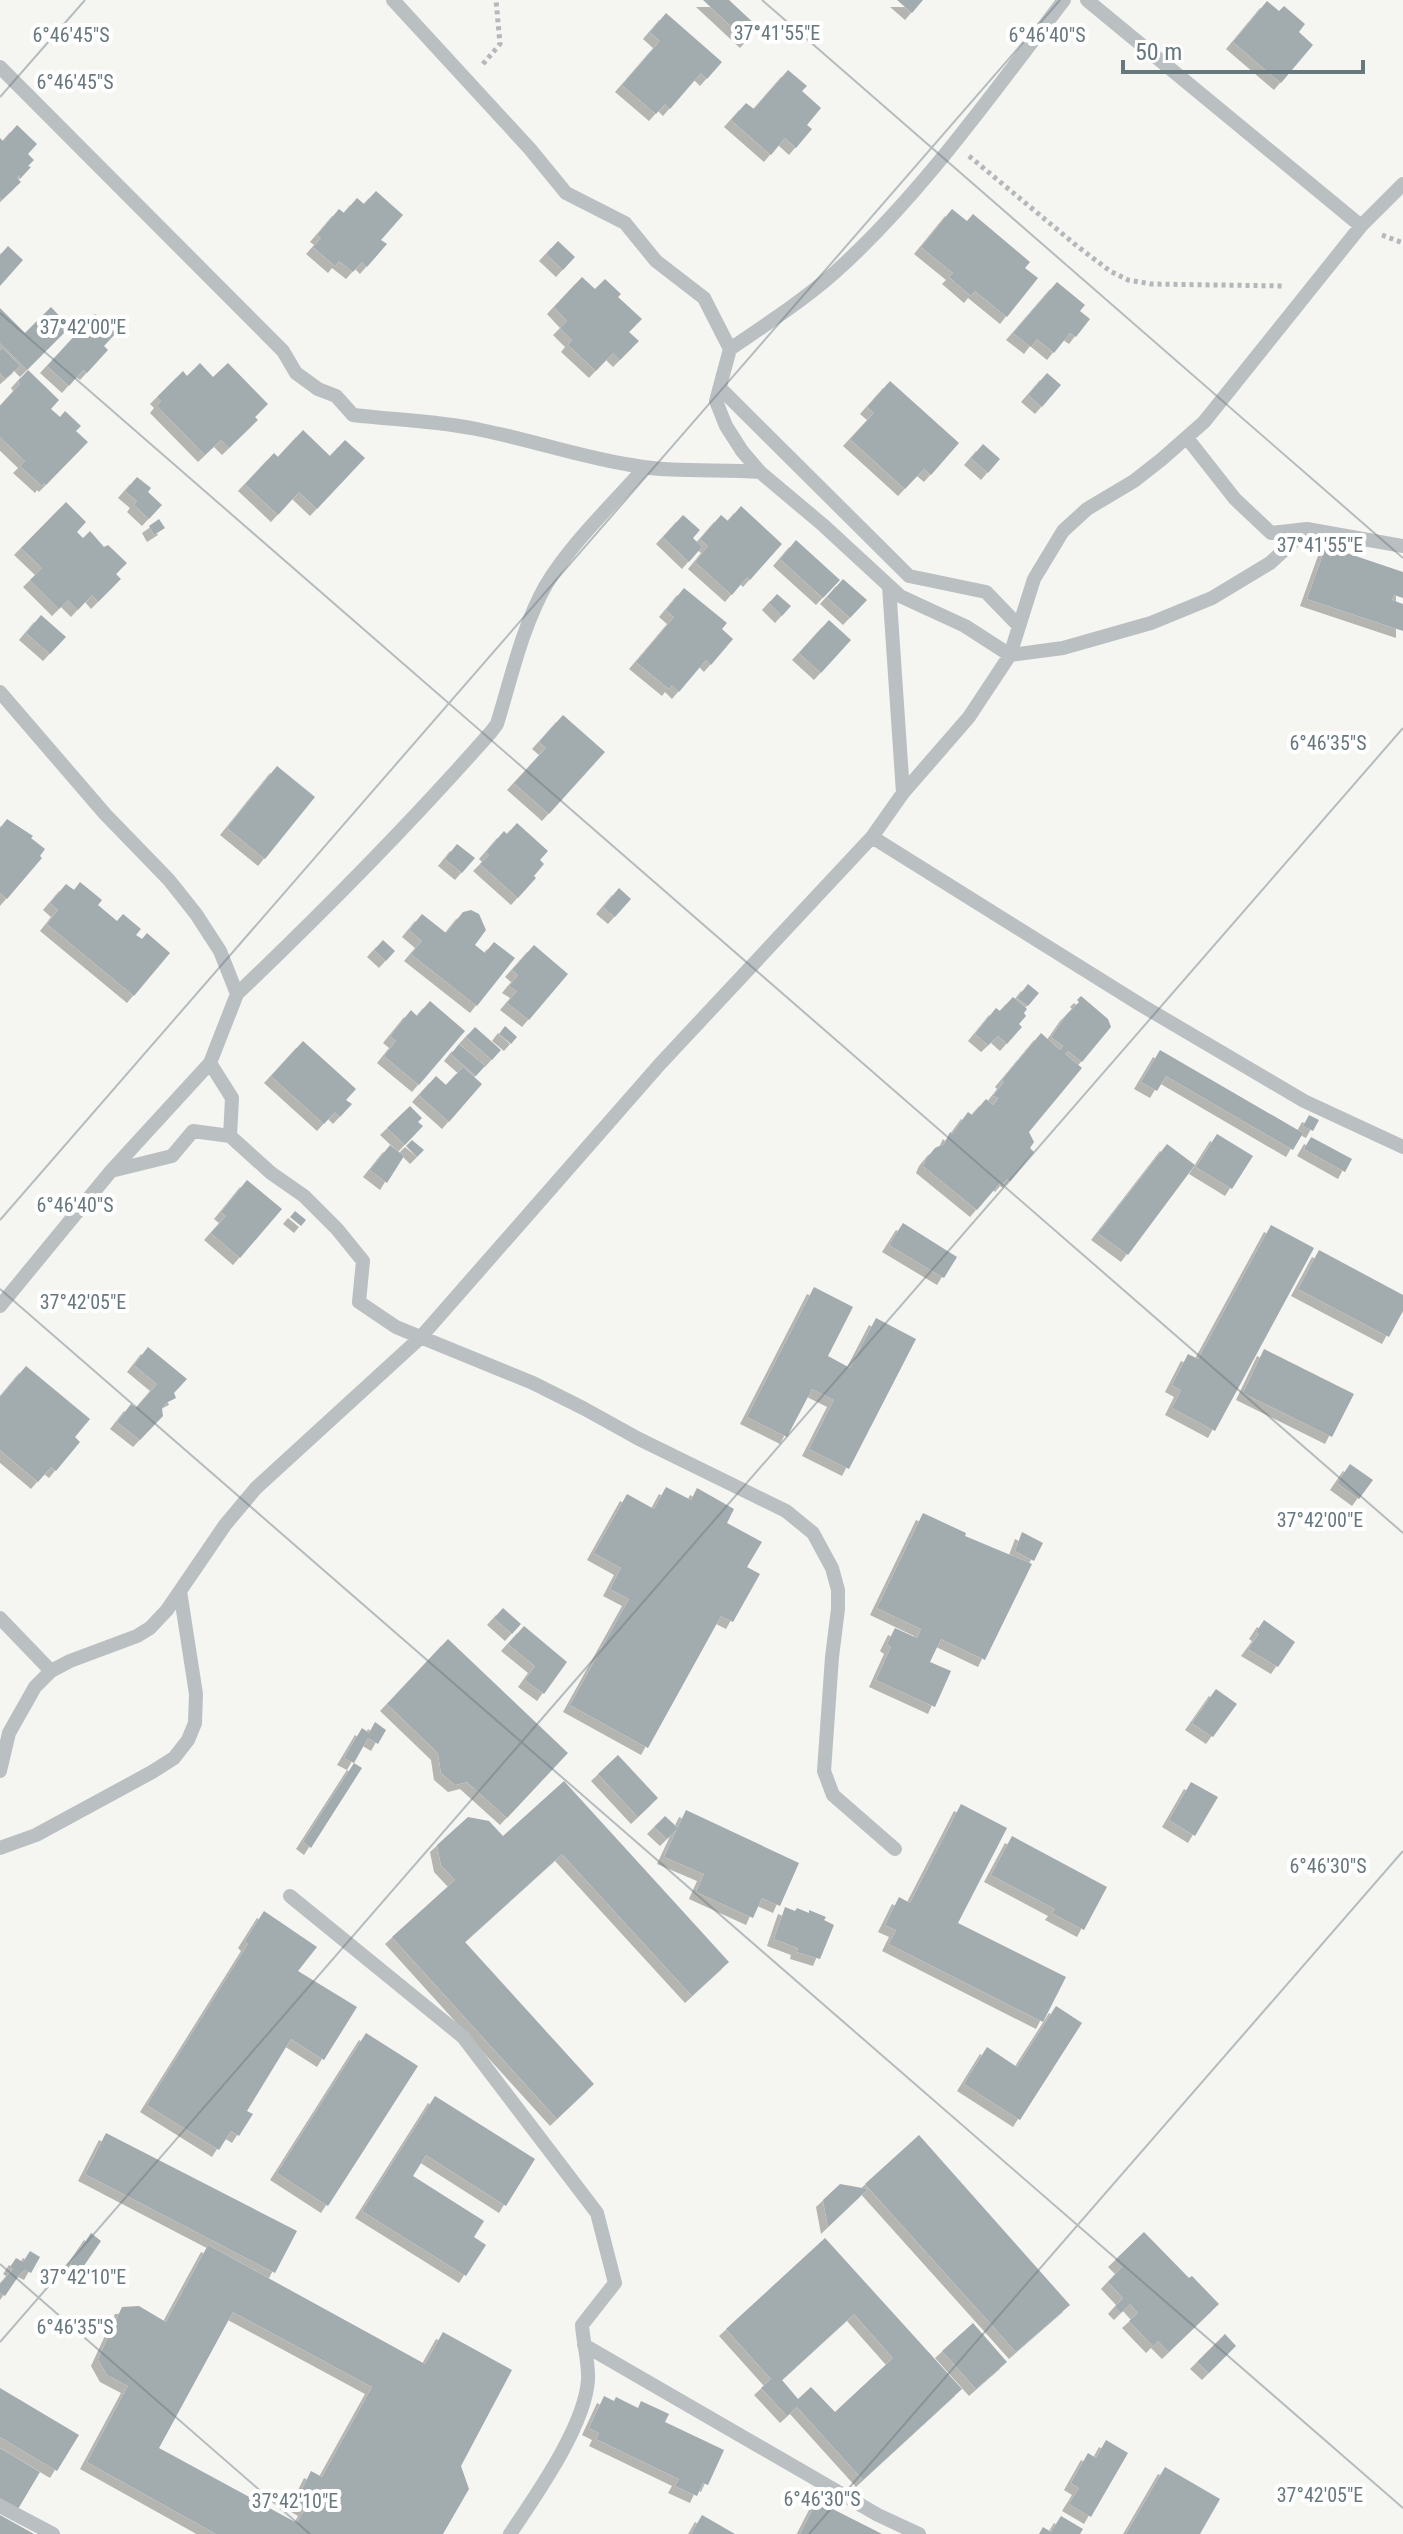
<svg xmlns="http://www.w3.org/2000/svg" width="1403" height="2534" font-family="'Roboto Condensed',sans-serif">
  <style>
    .building { fill: #a2abae; fill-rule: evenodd; filter: url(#shadow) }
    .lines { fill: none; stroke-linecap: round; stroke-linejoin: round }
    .path { stroke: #b4b8ba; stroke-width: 5; stroke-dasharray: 4 4; stroke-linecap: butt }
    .minor { stroke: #babfc1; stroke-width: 14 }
    .ticks { fill: none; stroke: #68787f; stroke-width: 2; stroke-opacity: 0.45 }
    .ticks-label { font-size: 20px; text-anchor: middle; fill: #68787f; stroke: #fff; stroke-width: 8; stroke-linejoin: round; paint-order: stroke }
  </style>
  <defs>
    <filter id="shadow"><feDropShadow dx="-7" dy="7" stdDeviation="0" flood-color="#0004"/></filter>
  </defs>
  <rect width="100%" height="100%" fill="#f5f5f2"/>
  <path class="building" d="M703 0H729L759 28 747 41Z
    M897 0H923L912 13Z
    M1267 1 1279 11 1284 6 1305 24 1299 32 1313 45 1281 83 1233 42Z
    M666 13 722 62 707 79 701 73 670 109 665 104 656 114 622 85 660 41 650 32Z
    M788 70 807 86 802 91 821 108 807 125 812 129 796 148 785 138 771 155 731 120 746 103 754 109Z
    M17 125 37 144 28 154 34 160 28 166 31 167 20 179 19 175 17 178 21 182 2 200 0 198V138L3 141Z
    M376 191 403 215 381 240 387 244 367 267 362 262 353 272 339 261 335 266 313 247 321 238 317 235 339 209 344 213 357 198 364 204Z
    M952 209 967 221 973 214 1030 262 1025 268 1038 278 1007 317 975 291 971 296 949 277 953 273 921 247Z
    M558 241 575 257 563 270 546 254Z
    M8 246 23 260 0 286V255Z
    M582 277 595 289 605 279 621 294 618 297 642 319 629 332 639 341 620 360 613 353 596 371 568 345 572 340 560 328 567 321 554 307Z
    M1057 282 1085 305 1080 311 1090 319 1076 337 1070 333 1054 353 1037 339 1031 347 1013 333Z
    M51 307 70 327 27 370 0 343V308L25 333Z
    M95 314 116 333 104 346 108 350 87 373 83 370 69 386 47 366Z
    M3 348 20 366 5 379 0 373V350Z
    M200 363 213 377 228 363 268 404 255 417 258 420 229 448 221 440 205 455 157 406 161 401 157 397 183 371 187 376Z
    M28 370 59 400 51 409 60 417 65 411 81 426 76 431 88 442 46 485 44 483 42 486 20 466 25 461 0 437V406L20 384 18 381Z
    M1047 373 1061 385 1042 407 1028 395Z
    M890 381 959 443 931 475 924 469 905 489 850 439 874 413 867 407Z
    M303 430 330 456 345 440 365 458 317 509 299 492 278 515 245 484 274 453 278 457Z
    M983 444 1000 459 988 473 971 458Z
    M137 477 151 488 148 492 162 505 149 519 134 505 137 501 125 491Z
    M66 502 86 522 77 532 83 538 90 531 104 547 108 545 127 563 116 574 121 579 98 602 92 595 78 610 68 600 59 609 30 580 42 568 21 548Z
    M741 506 782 544 750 580 747 577 732 595 695 562 708 546 700 539 721 515 728 521Z
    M683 515 700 530 693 538 702 547 689 562 663 537Z
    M159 519 165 528 154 535 149 526Z
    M796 540 840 580 823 598 780 559Z
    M1326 546 1403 572V598L1394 595 1392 600 1403 604V631L1307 599Z
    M843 579 867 600 850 618 827 597Z
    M684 588 727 623 722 629 733 639 711 665 706 660 679 692 672 685 669 689 636 662 674 617 666 610Z
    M777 594 791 606 782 616 769 603Z
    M41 615 66 637 50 654 26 633Z
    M829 620 851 640 821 673 799 653Z
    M563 715 605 752 549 814 514 783 546 748 539 742Z
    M277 766 315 797 265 859 227 828Z
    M7 819 33 836 31 838 45 849 40 856 42 858 7 899 0 893V828Z
    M517 823 548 851 540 860 544 864 534 876 536 878 518 898 480 864 489 855 486 852 504 831 507 834Z
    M457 844 475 858 462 873 445 859Z
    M80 882 102 900 98 905 117 921 123 914 141 929 136 935 142 939 147 933 170 953 134 996 47 924 58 910 50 903 66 884 74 890Z
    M619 888 631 899 615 917 603 907Z
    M471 910 479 914 486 930 475 945 485 953 494 942 515 958 477 1006 411 954 422 941 409 930 422 914 446 933 463 912Z
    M383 940 395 951 386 961 374 950Z
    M534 945 568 974 529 1020 507 1003 517 991 509 986 518 975 512 970Z
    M1028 984 1039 993 1028 1006 1017 998Z
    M1081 996 1108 1019 1111 1027 1082 1062 1068 1051 1065 1054 1082 1068 1029 1132 1034 1142 1030 1148 1034 1152 1010 1181 1007 1179 1002 1185 1000 1183 977 1210 923 1166 926 1159 935 1148 944 1144 950 1132 952 1134 968 1112 972 1115 986 1099 993 1105 999 1098 993 1096 1004 1082 1002 1080 1041 1033 1060 1050 1063 1046 1051 1037 1067 1014 1079 1002 1077 1000Z
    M1013 997 1027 1009 1024 1013 1026 1016 1019 1024 1022 1027 1007 1044 998 1036 988 1045 975 1034 996 1008 1000 1011Z
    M430 1001 465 1031 419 1085 384 1056 396 1041 390 1036 411 1010 417 1016Z
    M505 1026 517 1037 511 1044 499 1034Z
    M475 1027 501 1050 492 1060 466 1037Z
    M303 1041 356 1089 346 1100 352 1104 340 1117 335 1112 324 1124 271 1076Z
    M459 1044 485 1066 476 1076 451 1054Z
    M1160 1050 1303 1133 1293 1150 1166 1076 1157 1091 1141 1082Z
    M463 1067 482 1084 449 1122 419 1095 436 1076 446 1085Z
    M410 1106 422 1118 418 1122 423 1126 405 1145 387 1128Z
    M1309 1115 1319 1120 1313 1131 1303 1126Z
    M1217 1134 1253 1156 1232 1189 1196 1167Z
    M1311 1137 1352 1159 1345 1172 1304 1149Z
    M412 1140 424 1150 417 1157 406 1146Z
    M1167 1144 1195 1165 1128 1255 1098 1233Z
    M390 1145 404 1156 387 1183 370 1170Z
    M247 1180 282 1209 240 1258 211 1233 226 1216 221 1212Z
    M295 1211 306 1220 301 1226 290 1217Z
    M903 1223 957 1257 944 1278 889 1245Z
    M1271 1225 1314 1248 1215 1431 1172 1408 1181 1390 1172 1385 1188 1354 1198 1359Z
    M1319 1250 1403 1295V1311L1389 1337 1298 1289Z
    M814 1287 853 1307 828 1356 850 1368 876 1318 916 1339 849 1469 809 1449 834 1400 812 1389 787 1437 747 1417Z
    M148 1347 187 1379 174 1393 176 1398 166 1403 162 1409 163 1416 140 1440 117 1422 131 1404 136 1408 157 1384 134 1365Z
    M1264 1349 1354 1394 1332 1437 1243 1393Z
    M26 1366 90 1419 75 1437 80 1442 56 1471 51 1467 38 1482 0 1450V1397Z
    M1350 1464 1373 1480 1359 1499 1337 1483Z
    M666 1487 691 1500 697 1488 734 1509 727 1523 762 1542 747 1567 760 1574 733 1622 721 1616 648 1748 570 1705 629 1599 610 1589 621 1568 594 1553 627 1494 654 1509Z
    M923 1513 966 1533 965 1536 1032 1564 985 1660 941 1639 930 1662 951 1671 935 1707 876 1680 891 1647 887 1644 895 1628 917 1638 921 1629 877 1608Z
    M1022 1532 1043 1543 1034 1561 1015 1551Z
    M503 1608 521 1624 512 1634 494 1618Z
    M1264 1620 1295 1642 1278 1667 1248 1649 1259 1634 1256 1632Z
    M524 1626 567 1662 544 1694 525 1680 535 1666 508 1644Z
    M448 1639 568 1753 507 1818 467 1782 455 1785 441 1773 438 1753 387 1704Z
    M1216 1689 1237 1704 1213 1737 1192 1723Z
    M375 1722 386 1730 378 1744 368 1738 354 1763 344 1758 362 1728 369 1733Z
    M618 1755 658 1798 638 1817 598 1774Z
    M354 1763 362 1768 311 1848 303 1842Z
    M564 1781 729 1962 692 1996 562 1854 465 1942 594 2084 557 2119 392 1937 455 1880 441 1865 437 1845 468 1817 489 1821 503 1836Z
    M1191 1782 1218 1797 1195 1836 1169 1820Z
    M961 1804 1007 1828 958 1923 1066 1977 1043 2022 889 1944 896 1930 885 1925 899 1897 910 1903Z
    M686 1810 799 1863 780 1906 762 1898 753 1918 696 1892 704 1874 664 1857Z
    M665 1816 678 1828 667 1839 654 1827Z
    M1012 1836 1107 1887 1084 1930 1052 1913 1055 1909 991 1875Z
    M785 1907 795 1911 797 1908 809 1913V1910L826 1917 824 1920 834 1925 820 1959 797 1952 798 1948 774 1939Z
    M264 1911 317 1947 298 1971 357 2007 324 2060 291 2039 247 2111 253 2114 239 2136 231 2131 219 2150 147 2105 248 1944 245 1941Z
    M1056 2006 1082 2023 1020 2120 964 2084 987 2047 1017 2067Z
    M366 2033 418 2066 328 2206 277 2173Z
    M435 2096 535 2159 506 2206 426 2155 413 2176 484 2221 474 2237 486 2245 466 2276 362 2211Z
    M106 2133 297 2231 275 2273 85 2174Z
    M919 2135 1070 2305 1016 2352 865 2184Z
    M840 2184 868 2189 828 2227 823 2200Z
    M1144 2232 1189 2278 1192 2276 1219 2304 1169 2352 1158 2341 1153 2346 1129 2321 1138 2313 1130 2304 1121 2313 1115 2307 1123 2298 1108 2282 1122 2267 1115 2260Z
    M91 2233 101 2241 81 2270 70 2264Z
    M825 2238 962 2389 863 2480 797 2407 787 2416 761 2388 771 2379 726 2329ZM854 2314 893 2358 835 2412 811 2387 798 2399 782 2380Z
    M208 2245 425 2364 443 2332 512 2370 461 2466 469 2489 443 2534H216L87 2462 128 2386 107 2375 98 2359 122 2307 139 2306 166 2322ZM233 2312 372 2387 322 2477 311 2471 295 2503 305 2509 297 2523 159 2448Z
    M30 2251 40 2257 31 2273 25 2270 20 2274 5 2296 0 2293V2284L13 2269 10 2267 16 2258 23 2262Z
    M973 2323 1007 2362 976 2389 942 2351Z
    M1225 2334 1236 2346 1209 2373 1197 2362Z
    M0 2388 79 2435 57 2471 0 2437Z
    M604 2396 614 2401 616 2397 638 2408 641 2401 669 2414 665 2422 724 2450 708 2485 703 2483 697 2496 675 2486 679 2479 596 2439 599 2433 589 2428Z
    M1106 2440 1128 2453 1091 2517 1069 2504 1079 2488 1071 2483 1088 2453 1096 2458Z
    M0 2448 40 2472 18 2509 0 2498Z
    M1165 2467 1220 2499 1200 2534H1126Z
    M817 2501 882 2534H800Z
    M0 2515 34 2534H0Z
    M702 2515 735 2534H691Z
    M1061 2516 1083 2529 1080 2534H1039L1043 2527 1051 2532Z"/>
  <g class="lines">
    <path class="path" d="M483 64 500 44 496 0
      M969 156 1077 246 1110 271 1128 280 1151 284 1284 286
      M1382 235 1403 243"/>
    <path class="minor" d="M393 0 530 149 566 193 625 223 656 261 704 298 730 349 716 401 726 426 742 451 760 472 823 525 900 596 965 626 1010 655 1063 648 1151 623 1212 598 1270 563 1307 529
      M1087 0 1361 226
      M0 67 283 351 296 373 318 389 336 396 353 415C396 420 439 421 481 430 532 440 580 457 631 465 673 473 717 469 760 472
      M730 349C765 325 801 302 833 274 919 198 994 91 1064 0
      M720 388 909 576 986 592 1019 626
      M1187 438 1235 499 1271 533 1307 529 1403 546
      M889 586 903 793
      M0 692 105 814 169 880 196 914 220 951 237 994 210 1063 232 1098 230 1136 271 1173 304 1196 337 1229 363 1261 359 1302 396 1327 533 1383 583 1408 639 1439 786 1511 813 1533 832 1568 838 1590V1609L832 1657 824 1771 833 1795 895 1849
      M872 837 1141 1005 1304 1101 1403 1147
      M237 994C325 910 410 824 491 732L497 724C511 679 522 627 546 585 572 542 612 505 645 467
      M111 1171 172 1156 193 1131 230 1136
      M0 1306 111 1171 210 1063
      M0 1618 51 1671
      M0 1771 9 1733 35 1687 51 1671 70 1661 137 1636 150 1628 167 1610 225 1525 256 1488 420 1338 660 1064 872 837 903 793 969 717 1010 655 1034 579 1063 531 1087 509 1134 481 1162 459 1204 422 1361 226 1403 184
      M0 1848 36 1835 152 1772 174 1758 188 1740 195 1723 196 1694 180 1591
      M290 1896 463 2037 597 2213 615 2283 582 2325C583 2342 589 2363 588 2380 585 2426 536 2495 510 2534
      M584 2345 878 2515 919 2534
      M0 2506 53 2534"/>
  </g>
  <path class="ticks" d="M762 0 1403 558M0 97 85 0M0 313 1403 1533M0 1220 1060 0M0 1289 1403 2508M0 2264 310 2534M0 2342 1403 728M809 2534 1403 1851"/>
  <g class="ticks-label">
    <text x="777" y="40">37°41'55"E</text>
    <text x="71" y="42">6°46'45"S</text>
    <text x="1047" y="42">6°46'40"S</text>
    <text x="75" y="89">6°46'45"S</text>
    <text x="83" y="334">37°42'00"E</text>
    <text x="1320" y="552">37°41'55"E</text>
    <text x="1328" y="750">6°46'35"S</text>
    <text x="75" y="1212">6°46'40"S</text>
    <text x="83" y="1309">37°42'05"E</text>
    <text x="1320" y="1527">37°42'00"E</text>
    <text x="1328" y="1873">6°46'30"S</text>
    <text x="83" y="2284">37°42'10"E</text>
    <text x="75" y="2334">6°46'35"S</text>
    <text x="1320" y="2502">37°42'05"E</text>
    <text x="822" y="2506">6°46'30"S</text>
    <text x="295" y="2508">37°42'10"E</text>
  </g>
  <path d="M1123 60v12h240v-12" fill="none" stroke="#68787f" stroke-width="4"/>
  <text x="1135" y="60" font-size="24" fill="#68787f" stroke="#ffffff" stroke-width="6" paint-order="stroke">50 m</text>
</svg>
